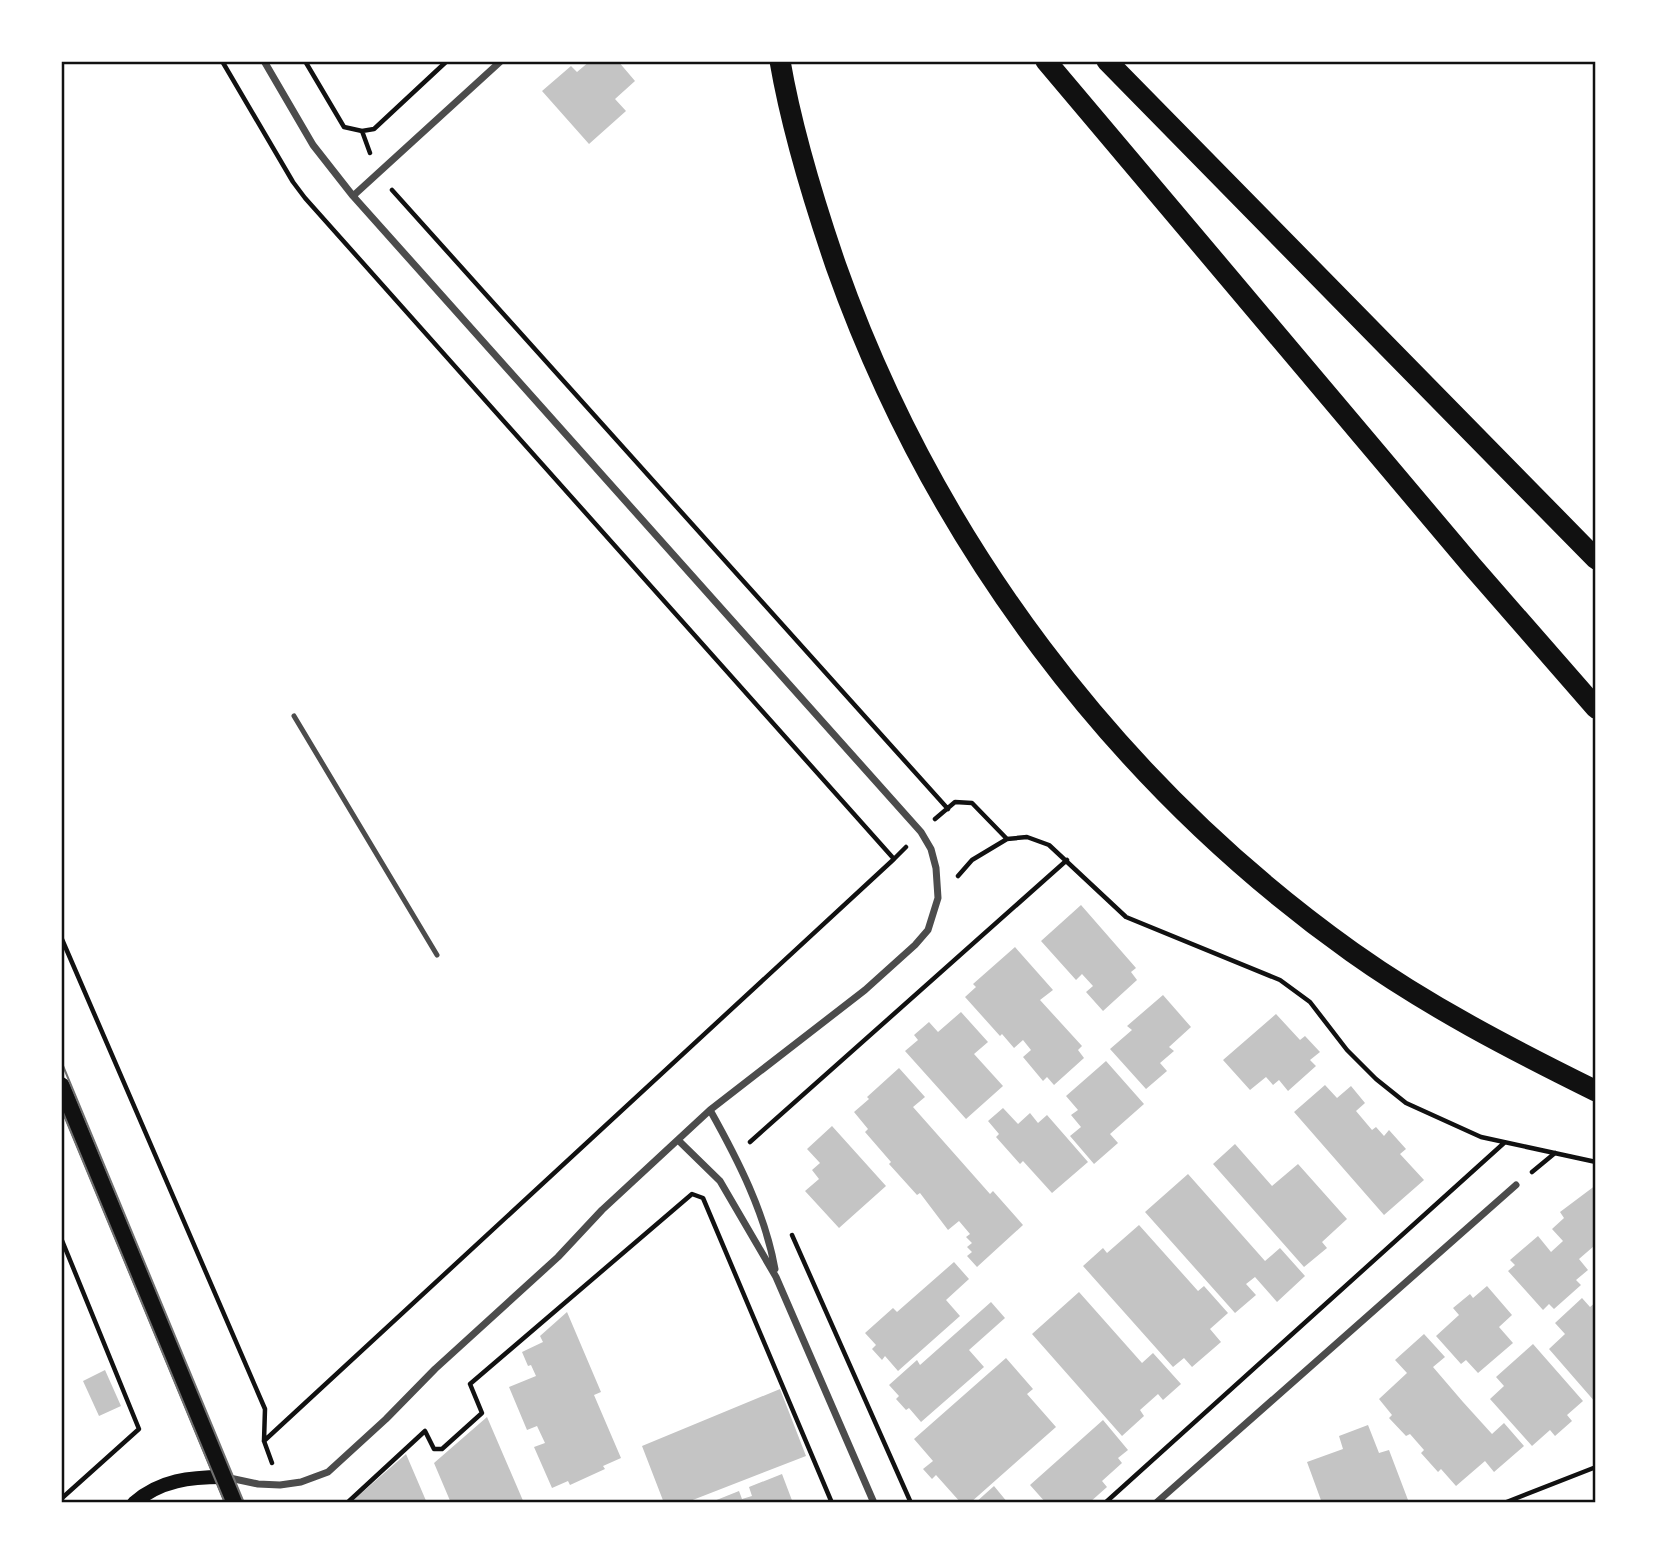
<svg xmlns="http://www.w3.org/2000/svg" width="1657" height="1564" font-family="Figtree,sans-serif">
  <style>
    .building { fill: #c4c4c4 }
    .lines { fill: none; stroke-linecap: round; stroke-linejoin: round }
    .path { stroke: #111; stroke-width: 4.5 }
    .service { stroke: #4c4c4c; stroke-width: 5 }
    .minor { stroke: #4c4c4c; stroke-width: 7 }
    .secondary { stroke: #111; stroke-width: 14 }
    .primary { stroke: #111; stroke-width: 18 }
    .motorway { stroke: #111; stroke-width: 21 }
    .tram { stroke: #707070; stroke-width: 2 }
    .neatline { fill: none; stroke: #111; stroke-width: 2.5 }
  </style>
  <rect width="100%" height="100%" fill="#fff"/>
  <path class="building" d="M590 61H618L635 81 615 99 626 111 589 144 542 91 571 66 577 72Z
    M1081 905 1136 968 1131 972 1137 980 1103 1011 1086 992 1093 986 1082 974 1076 980 1041 941Z
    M1015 947 1053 990 1040 1000 1082 1046 1078 1050 1084 1058 1054 1085 1047 1077 1043 1081 1023 1057 1031 1050 1023 1040 1014 1048 1002 1034 1000 1036 965 997 976 987 973 984Z
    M1163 995 1191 1027 1169 1047 1174 1051 1160 1063 1167 1071 1146 1089 1110 1049 1132 1030 1127 1026Z
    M961 1012 988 1042 974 1054 1003 1086 966 1119 905 1051 918 1040 914 1035 929 1022 938 1032Z
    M1276 1014 1300 1040 1305 1036 1320 1052 1310 1060 1316 1066 1288 1091 1279 1080 1273 1085 1266 1077 1250 1090 1223 1060Z
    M1106 1061 1144 1104 1110 1134 1118 1143 1094 1164 1070 1136 1081 1127 1071 1115 1078 1110 1066 1096Z
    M899 1068 925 1097 913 1107 990 1194 993 1191 1023 1225 977 1267 967 1256 972 1252 967 1247 972 1243 966 1237 970 1234 959 1221 948 1230 920 1193 917 1195 889 1164 891 1162 865 1132 868 1129 854 1112 869 1099 867 1097Z
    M1325 1085 1337 1098 1351 1086 1365 1103 1356 1111 1372 1130 1376 1127 1384 1136 1389 1130 1406 1149 1400 1154 1424 1180 1384 1215 1294 1112Z
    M1003 1108 1018 1124 1030 1113 1038 1123 1047 1115 1088 1162 1052 1193 1023 1161 1020 1164 996 1137 999 1134 988 1121Z
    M832 1126 886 1186 839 1228 805 1191 819 1179 812 1170 820 1163 807 1149Z
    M1235 1144 1272 1186 1298 1164 1347 1219 1322 1242 1327 1248 1304 1267 1213 1164Z
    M1188 1174 1265 1261 1280 1248 1305 1276 1277 1302 1255 1277 1246 1284 1256 1295 1235 1313 1145 1212Z
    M1596 1185V1248L1594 1246 1579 1259 1588 1270 1576 1280 1581 1285 1554 1309 1549 1304 1543 1310 1508 1271 1515 1265 1510 1260 1538 1236 1551 1252 1563 1241 1552 1229 1564 1218 1560 1212Z
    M1139 1225 1198 1291 1204 1286 1228 1313 1210 1329 1221 1342 1192 1367 1184 1358 1173 1367 1083 1266 1103 1248 1107 1253Z
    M954 1262 969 1279 946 1300 960 1316 898 1371 885 1356 882 1360 872 1349 876 1345 865 1333 893 1308 897 1312Z
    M1487 1286 1512 1315 1499 1327 1513 1343 1478 1373 1466 1360 1461 1364 1436 1336 1459 1315 1453 1308 1470 1294 1473 1298Z
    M1079 1292 1142 1363 1153 1353 1181 1384 1163 1400 1158 1394 1140 1410 1144 1416 1122 1436 1032 1334Z
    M1582 1298 1590 1307 1596 1302V1403L1549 1349 1565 1334 1555 1323Z
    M991 1302 1005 1318 969 1350 984 1367 921 1422 909 1408 906 1410 896 1399 899 1396 889 1385 917 1360 920 1365Z
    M567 1312 601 1392 594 1395 621 1458 603 1466 605 1469 570 1485 568 1481 552 1488 534 1447 545 1443 537 1426 527 1430 509 1387 536 1376 531 1365 528 1366 522 1352 543 1342 540 1336Z
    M1424 1334 1445 1357 1433 1367 1463 1402 1492 1434 1504 1423 1524 1446 1494 1472 1485 1461 1456 1486 1441 1469 1438 1472 1421 1453 1424 1450 1410 1434 1406 1436 1389 1418 1392 1415 1379 1399 1407 1373 1395 1360Z
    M1533 1344 1583 1401 1567 1415 1572 1421 1555 1436 1550 1430 1532 1446 1490 1399 1504 1386 1496 1377Z
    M1006 1358 1033 1389 1027 1394 1056 1427 970 1503H961L936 1475 932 1479 923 1469 933 1461 914 1439Z
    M105 1370 121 1406 99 1416 83 1381Z
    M780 1389 806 1456 685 1503H664L642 1446Z
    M487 1417 524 1503H451L434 1463Z
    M1103 1420 1128 1450 1118 1458 1122 1463 1102 1481 1107 1487 1089 1503H1046L1030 1485Z
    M1368 1425 1379 1453 1389 1450 1408 1500 1402 1503H1322L1307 1462 1343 1449 1339 1436Z
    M406 1454 427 1503H350Z
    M782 1474 793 1503H709L739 1491 742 1499 752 1496 749 1487Z
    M994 1486 1008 1503H975Z"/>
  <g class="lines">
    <path class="path" d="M222 61 293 182 305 198 894 859 906 847
      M305 61 344 127 362 131 370 153
      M362 131 374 129 447 61
      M392 190 948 809
      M935 819 955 802 972 803 1007 839
      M958 876 972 860 1007 839 1027 837 1049 845 1126 917 1280 980 1310 1002 1347 1050 1376 1079 1406 1103 1481 1137 1596 1162
      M61 937 265 1409 264 1441 272 1463
      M750 1142 1067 860
      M1532 1172 1555 1153
      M792 1235 911 1503
      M61 1238 139 1429 61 1499
      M264 1441 894 859
      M347 1503 425 1431 434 1449H442L482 1413 470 1384 692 1194 703 1198 832 1503
      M1105 1503 1504 1143
      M1504 1503 1596 1467"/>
    <path class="service" d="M294 716 437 955"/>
    <path class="minor" d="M353 196 501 61
      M710 1110C738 1160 765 1213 775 1269
      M678 1140 720 1181 776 1277 874 1503
      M225 1477 258 1484 280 1485 301 1482 328 1472 386 1419 435 1369 558 1257 602 1210 710 1110 865 990 915 945 928 930 938 898 936 868 931 849 921 832 353 196 313 145 264 61
      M1156 1503 1516 1185"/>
    <path class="secondary" d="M134 1503C160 1480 191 1477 223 1477"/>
    <path class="primary" d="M61 1086 234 1503"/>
    <path class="motorway" d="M780 61C792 131 813 199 836 266 933 540 1115 783 1352 952 1428 1006 1511 1049 1596 1091
      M1046 61 1472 566 1596 708
      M1107 61 1596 559"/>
    <path class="tram" d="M61 1061 244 1503
      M61 1108 225 1503"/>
  </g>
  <rect width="1657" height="1564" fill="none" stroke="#ffffff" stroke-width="126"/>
  <rect x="63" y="63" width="1531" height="1438" class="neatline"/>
</svg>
